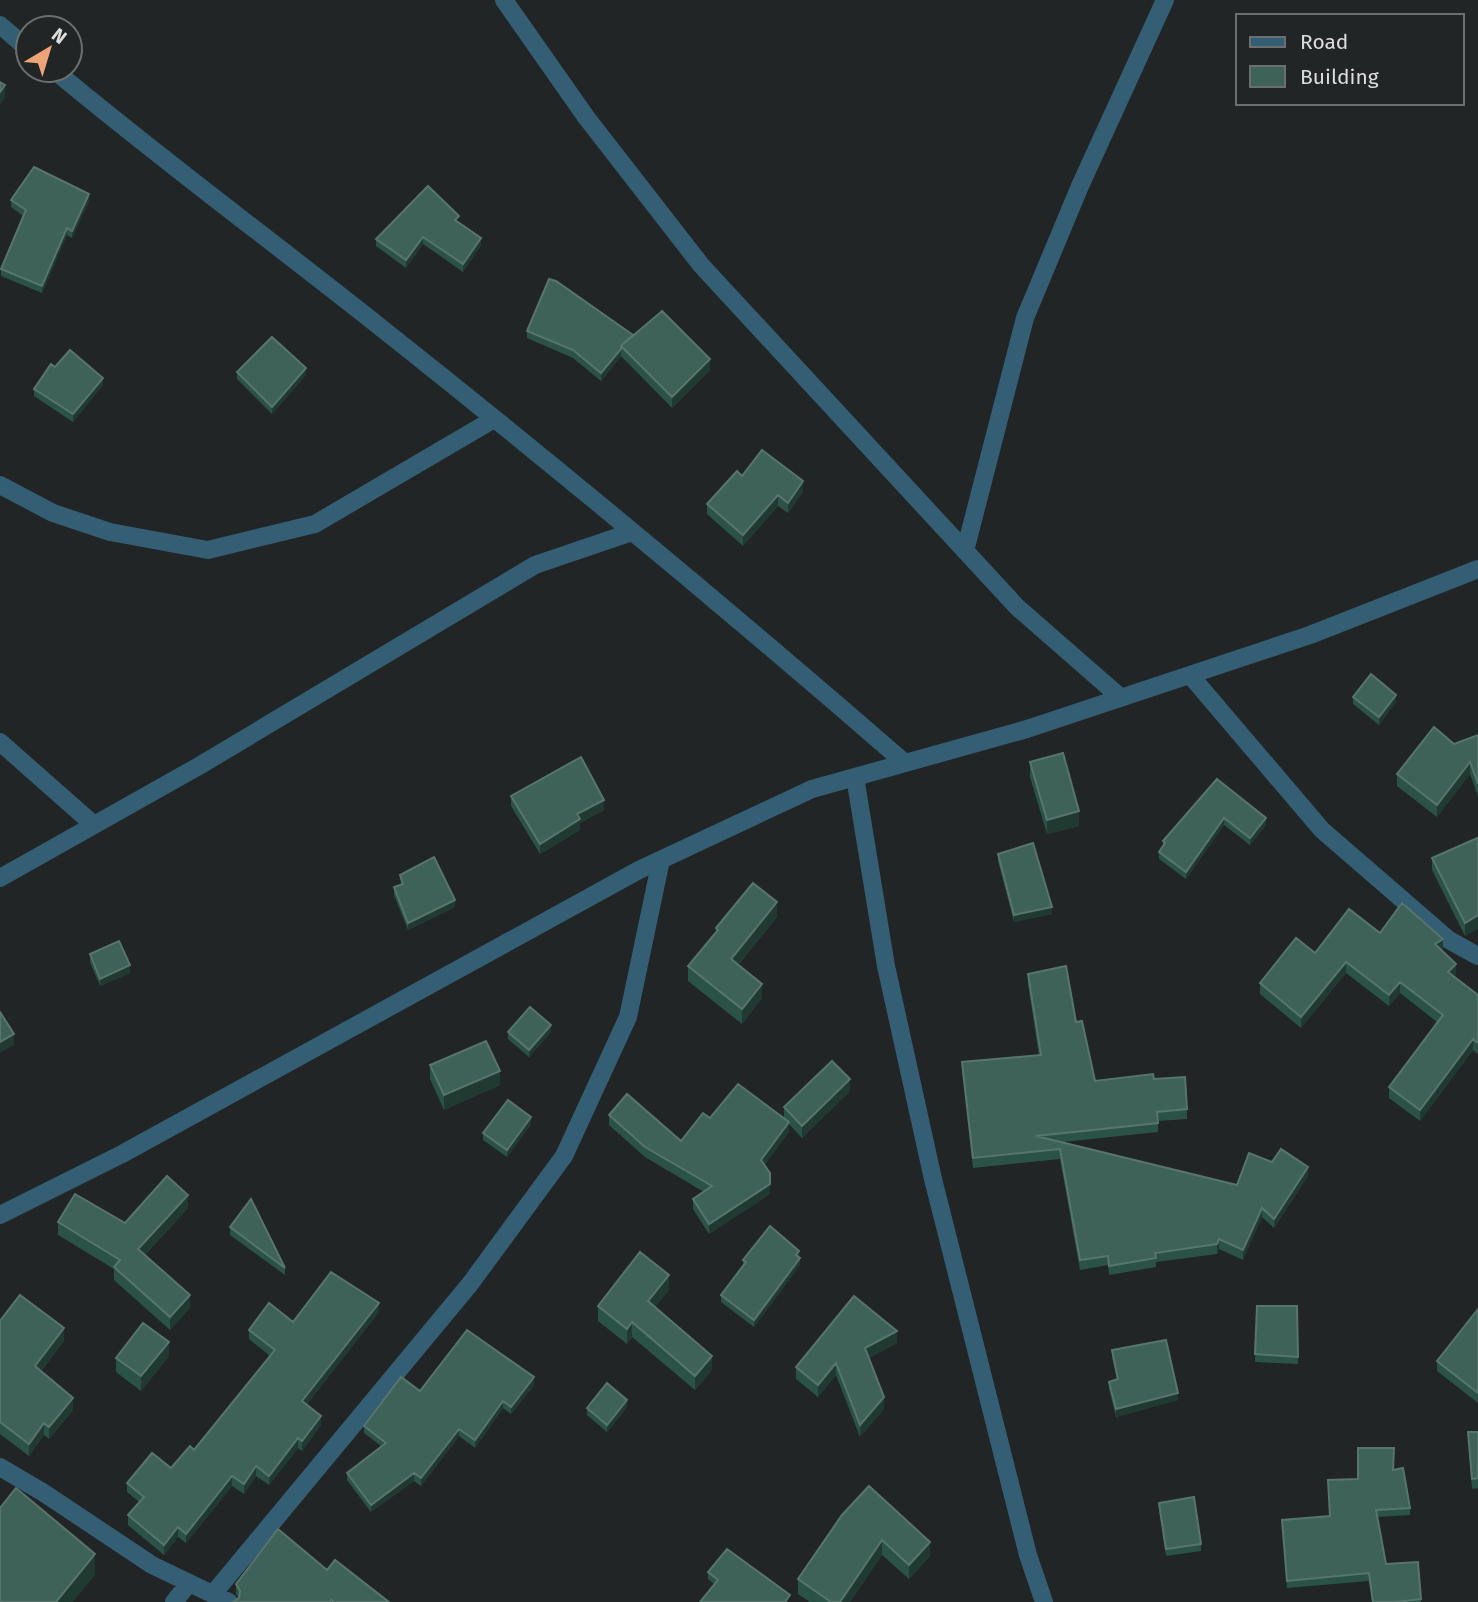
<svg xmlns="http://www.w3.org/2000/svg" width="1478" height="1602" font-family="'Fira Sans',sans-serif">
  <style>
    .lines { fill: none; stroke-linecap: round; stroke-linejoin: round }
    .minor { stroke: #345e74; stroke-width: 18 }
    .wall { fill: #2b5246 }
    .shaded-wall { fill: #203a32 }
    .building { fill: #3e6257; stroke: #57756c; stroke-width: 2 }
  </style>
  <rect width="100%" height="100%" fill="#222525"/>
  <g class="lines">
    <path class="minor" d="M504 0 586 117 701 265 1017 607 1120 697
      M0 25 28 49
      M54 70C157 156 265 236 370 319 552 463 730 611 905 763
      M0 485 53 513 110 532 208 550 315 524 494 419
      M965 551 1025 318 1080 186 1165 0
      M1190 675 1322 830 1449 940 1478 956
      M0 742 94 825
      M855 777 886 966 933 1179 1028 1555 1044 1602
      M0 878 199 766 535 565 632 532
      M0 1215 122 1154 639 870 812 789 1027 729 1310 635 1478 569
      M0 1467 44 1493 152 1565 229 1602
      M213 1594 470 1284 564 1156 628 1017 661 860
      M174 1602 189 1583"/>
  </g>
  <path class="wall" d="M11 200 89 201 72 238 67 235 42 293 1 276V269L23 216 11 207Z
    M459 223 481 245 463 272 423 244 406 268 376 246V239Z
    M527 331 633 335 710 370 672 408 621 356 601 381 573 358 527 338Z
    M237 372 306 375 272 414 237 379Z
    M103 385 73 422 34 396V389Z
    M742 476 803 492 788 513 778 506 743 546 707 514V504Z
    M1353 697 1396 702 1379 725 1353 704Z
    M1478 735V796L1470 774 1437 817 1397 786V774L1454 744Z
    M1030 762 1079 826 1047 834 1030 777Z
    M1217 779 1266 825 1250 845 1224 825 1186 879 1159 859V852L1163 846V841Z
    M511 796 604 810 580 823V830L540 854 511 806Z
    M1478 841V928L1465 936 1432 870V858Z
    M998 854 1052 914 1014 922 998 861Z
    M400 875 455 907 408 930 394 895V887L401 885Z
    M777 917 738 965 762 998 742 1024 688 981V966L716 932V928Z
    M1380 933 1443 950H1442L1456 974 1454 976 1478 995V1054L1473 1050 1420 1121 1389 1098V1087L1437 1022 1400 993 1389 1006 1346 973 1301 1028 1260 994V983L1315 953Z
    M90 954 130 973 100 986 90 962Z
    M1028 974 1076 1022 1095 1081 1154 1079 1187 1109V1119L1158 1121V1132L1063 1142 1237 1185 1308 1176 1274 1228 1262 1217 1243 1260 1219 1249 1217 1254 1156 1262V1267L1109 1275 1108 1265 1080 1270 1060 1159 973 1168 962 1072V1062L1039 1056 1028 984Z
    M508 1032H551L529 1057 508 1039Z
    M430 1065 500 1085 444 1110 430 1079Z
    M850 1091 802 1138 789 1124V1132L764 1165 770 1194 709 1234 693 1209V1199L704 1192 645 1157 609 1125V1115L681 1141 710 1118 784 1119V1107Z
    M531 1124 507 1157 483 1140V1133Z
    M188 1208 145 1255 190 1308 170 1330 114 1280V1269L58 1235V1222L125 1223Z
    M230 1227 285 1268V1275L230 1235Z
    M799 1251 800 1265 754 1327 721 1302V1295L743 1266V1260Z
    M669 1290 655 1307 712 1370 695 1390 632 1337 627 1344 598 1321V1306Z
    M1257 1306H1297L1298 1364 1255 1362Z
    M1478 1309V1403L1437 1371V1361Z
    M379 1312 307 1404 321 1425 302 1451 298 1448 269 1485 256 1476 244 1494 232 1486 186 1543 178 1537 164 1555 128 1525V1515L139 1502 127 1492V1483L171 1468 194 1450 270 1356 249 1339V1330L293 1322Z
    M0 1321 64 1341 41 1371 73 1410 49 1439 44 1435 29 1456 0 1434Z
    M897 1343 869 1358 884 1409 860 1437 836 1375 818 1397 796 1379V1367Z
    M1112 1350 1178 1400 1116 1417 1109 1389V1382L1117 1380 1112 1357Z
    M169 1356 141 1391 116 1372V1358Z
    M534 1385 511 1414 503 1408 475 1448 459 1436 421 1486 414 1481 371 1512 347 1480V1473L381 1446 364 1433V1426L420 1391Z
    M627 1407 607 1432 587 1415V1408Z
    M1468 1432H1478V1488L1472 1489Z
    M1394 1470 1410 1508V1515L1378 1517 1386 1564 1418 1562 1421 1602H1372L1369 1581 1287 1588 1282 1520 1329 1516 1358 1479Z
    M1159 1503 1201 1544V1551L1166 1556 1159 1511Z
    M842 1515 930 1556 909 1579 882 1555 850 1602H810L798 1594V1579Z
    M327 1570 389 1602H233L239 1598 236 1594V1584Z
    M708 1572 790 1602 714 1584 708 1579Z"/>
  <path class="shaded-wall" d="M5 85V98L0 105V92Z
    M89 194V201L72 238V231Z
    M67 228V235L42 293V286Z
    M423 237V244L406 268V260Z
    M481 238V245L463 272V264Z
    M621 349V356L601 381V373Z
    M710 359V370L672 408V397Z
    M306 368V375L272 414V407Z
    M103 378V385L73 422V414Z
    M803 481V492L788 513V503Z
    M778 495V506L743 546V535Z
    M1396 695V702L1379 725V717Z
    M1470 762V774L1437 817V805Z
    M604 800V810L580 823V830L540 854V844L577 814Z
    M1079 811V826L1047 834V820Z
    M1224 818V825L1186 879V872Z
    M1266 818V825L1250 845V838Z
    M455 900V907L408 930V923Z
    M777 902V917L731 973V959Z
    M1052 907V914L1014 922V915Z
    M1478 915V928L1465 936V923Z
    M1443 939V950L1435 955V944Z
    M1346 962V973L1301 1028V1017Z
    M1456 964V974L1448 983V972Z
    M130 965V973L100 986V979Z
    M1400 982V993L1389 1006V995Z
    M762 984V998L742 1024V1009Z
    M551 1025V1032L529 1057V1050Z
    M14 1034V1045L0 1053V1042Z
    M1473 1039V1050L1420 1121V1110Z
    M500 1071V1085L444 1110V1095Z
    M850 1079V1091L802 1138V1126Z
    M531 1117V1124L507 1157V1150Z
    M789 1122V1132L761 1170V1160Z
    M1308 1167V1176L1274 1228V1219Z
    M770 1184V1194L709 1234V1224Z
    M188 1195V1208L138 1262V1249Z
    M1262 1208V1217L1243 1260V1250Z
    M1219 1239V1249L1217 1254V1244Z
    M799 1251 800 1265 754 1327V1320Z
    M669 1275V1290L648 1316V1301Z
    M190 1295V1308L170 1330V1317Z
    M379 1303V1312L302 1410V1401Z
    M632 1322V1337L627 1344V1329Z
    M64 1328V1341L35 1378V1366Z
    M897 1331V1343L865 1360V1348Z
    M169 1342V1356L141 1391V1376Z
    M712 1356V1370L695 1390V1376Z
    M836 1363V1375L818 1397V1385Z
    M534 1377V1385L511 1414V1407Z
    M1178 1393V1400L1116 1417V1409Z
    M884 1397V1409L860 1437V1425Z
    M73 1398V1410L49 1439V1427Z
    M627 1400V1407L607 1432V1425Z
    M503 1401V1408L475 1448V1440Z
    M321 1416V1425L302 1451V1441Z
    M44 1423V1435L29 1456V1444Z
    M459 1429V1436L421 1486V1478Z
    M298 1438V1448L269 1485V1476Z
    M256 1466V1476L244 1494V1484Z
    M414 1473V1481L371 1512V1505Z
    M232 1476V1486L186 1543V1534Z
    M178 1527V1537L164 1555V1545Z
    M882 1540V1555L850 1602H840Z
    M930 1542V1556L909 1579V1565Z
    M95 1554V1575L73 1602H56Z"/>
  <path class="building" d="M0 82 5 85 0 92Z
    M34 167 89 194 72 231 67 228 42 286 1 269 26 210 11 200Z
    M428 186 459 216 455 220 481 238 463 264 423 237 406 260 376 239Z
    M549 279 556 281 633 335 621 346V349L601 373 573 350 527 331Z
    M662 311 710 359 672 397 621 346Z
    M272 337 306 368 272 407 237 372Z
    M70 350 103 378 73 414 34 389 51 364 55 367Z
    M762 450 803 481 788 503 778 495 743 535 707 504 737 471 742 476Z
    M1371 674 1396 695 1379 717 1353 697Z
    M1434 727 1454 744 1478 735V784L1470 762 1437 805 1397 774Z
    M1063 753 1079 811 1047 820 1030 762Z
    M581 757 604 800 577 814 580 819 540 844 511 796Z
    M1217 779 1266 818 1250 838 1224 818 1186 872 1159 852 1165 843 1163 841Z
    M1477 838 1478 841V915L1465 923 1432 858Z
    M1033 843 1052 907 1014 915 998 854Z
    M434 857 455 900 408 923 394 887 403 884 400 875Z
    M753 883 777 902 731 959 762 984 742 1009 688 966 718 930 716 928Z
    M1402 903 1443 939 1435 944 1456 964 1448 972 1478 995V1043L1473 1039 1420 1110 1389 1087 1443 1015 1400 982 1389 995 1346 962 1301 1017 1260 983 1296 938 1315 953 1349 909 1380 933Z
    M119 941 130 965 100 979 90 954Z
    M1066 966 1076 1022 1082 1021 1095 1081 1153 1074 1154 1079 1185 1077 1187 1109 1157 1112 1158 1123 1036 1136 1237 1185 1249 1153 1272 1162 1281 1149 1308 1167 1274 1219 1262 1208 1243 1250 1219 1239 1217 1244 1155 1253 1156 1258 1109 1266 1108 1256 1080 1260 1060 1149 973 1158 962 1062 1041 1055 1028 974Z
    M530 1007 551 1025 529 1050 508 1032Z
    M0 1012 14 1034 0 1042Z
    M486 1041 500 1071 444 1095 430 1065Z
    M832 1061 850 1079 802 1126 784 1107Z
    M738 1084 789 1122 761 1160 770 1173V1184L709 1224 693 1199 712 1186 645 1147 609 1115 627 1094 681 1141 703 1113 710 1118Z
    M508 1100 531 1117 507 1150 483 1133Z
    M167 1176 188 1195 138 1249 190 1295 170 1317 114 1267 120 1260 58 1222 75 1194 125 1223Z
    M251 1199 285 1268 230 1227Z
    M770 1226 799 1251 796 1255 800 1258 754 1320 721 1295 746 1262 743 1260Z
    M640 1252 669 1275 648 1301 712 1356 695 1376 632 1322 627 1329 598 1306Z
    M331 1272 379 1303 302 1401 321 1416 302 1441 298 1438 269 1476 256 1466 244 1484 232 1476 186 1534 178 1527 164 1545 128 1515 144 1497 127 1483 152 1453 171 1468 190 1446 194 1450 275 1350 249 1330 269 1303 293 1322Z
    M20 1295 64 1328 35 1366 73 1398 49 1427 44 1423 29 1444 0 1422V1321Z
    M854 1296 897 1331 865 1348 884 1397 860 1425 836 1363 818 1385 796 1367Z
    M1257 1306H1297L1298 1357 1255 1354Z
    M1478 1309V1393L1437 1361Z
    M143 1323 169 1342 141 1376 116 1358Z
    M467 1330 534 1377 511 1407 503 1401 475 1440 459 1429 421 1478 414 1473 371 1505 347 1473 386 1443 364 1426 401 1377 420 1391Z
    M1166 1340 1178 1393 1116 1409 1109 1382 1118 1379 1112 1350Z
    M607 1383 627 1400 607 1425 587 1408Z
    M1468 1432H1478V1478L1472 1479Z
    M1358 1448H1394L1393 1470 1403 1468 1410 1508 1376 1510 1386 1564 1418 1562 1421 1599 1396 1602H1373L1369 1573 1287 1581 1282 1520 1330 1516 1328 1480 1358 1479Z
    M869 1486 930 1542 909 1565 882 1540 840 1602H831L798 1579 842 1515Z
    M16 1488 95 1554 56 1602H0V1508Z
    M1194 1497 1201 1544 1166 1549 1159 1503Z
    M278 1529 327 1570 335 1560 389 1602H334L331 1600 330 1602H233L239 1598 240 1591 236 1584Z
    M727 1549 790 1595 785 1602H700L718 1580 708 1572Z"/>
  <rect x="1236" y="14" width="228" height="91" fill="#222525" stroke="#6c6f6f" stroke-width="2"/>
  <rect x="1250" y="37" width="35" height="10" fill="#345e74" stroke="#6c6f6f" stroke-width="2"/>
  <text x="1300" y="49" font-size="21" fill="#dcdede">Road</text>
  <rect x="1250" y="66" width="35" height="21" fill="#3e6257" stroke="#6c6f6f" stroke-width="2"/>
  <text x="1300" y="84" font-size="21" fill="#dcdede">Building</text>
  <g transform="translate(49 49) rotate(38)"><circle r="33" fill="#222525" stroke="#6c6f6f" stroke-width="2"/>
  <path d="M0-5L12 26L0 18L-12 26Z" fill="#efa378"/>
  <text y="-10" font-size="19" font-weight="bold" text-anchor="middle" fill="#dcdede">N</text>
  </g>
</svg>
